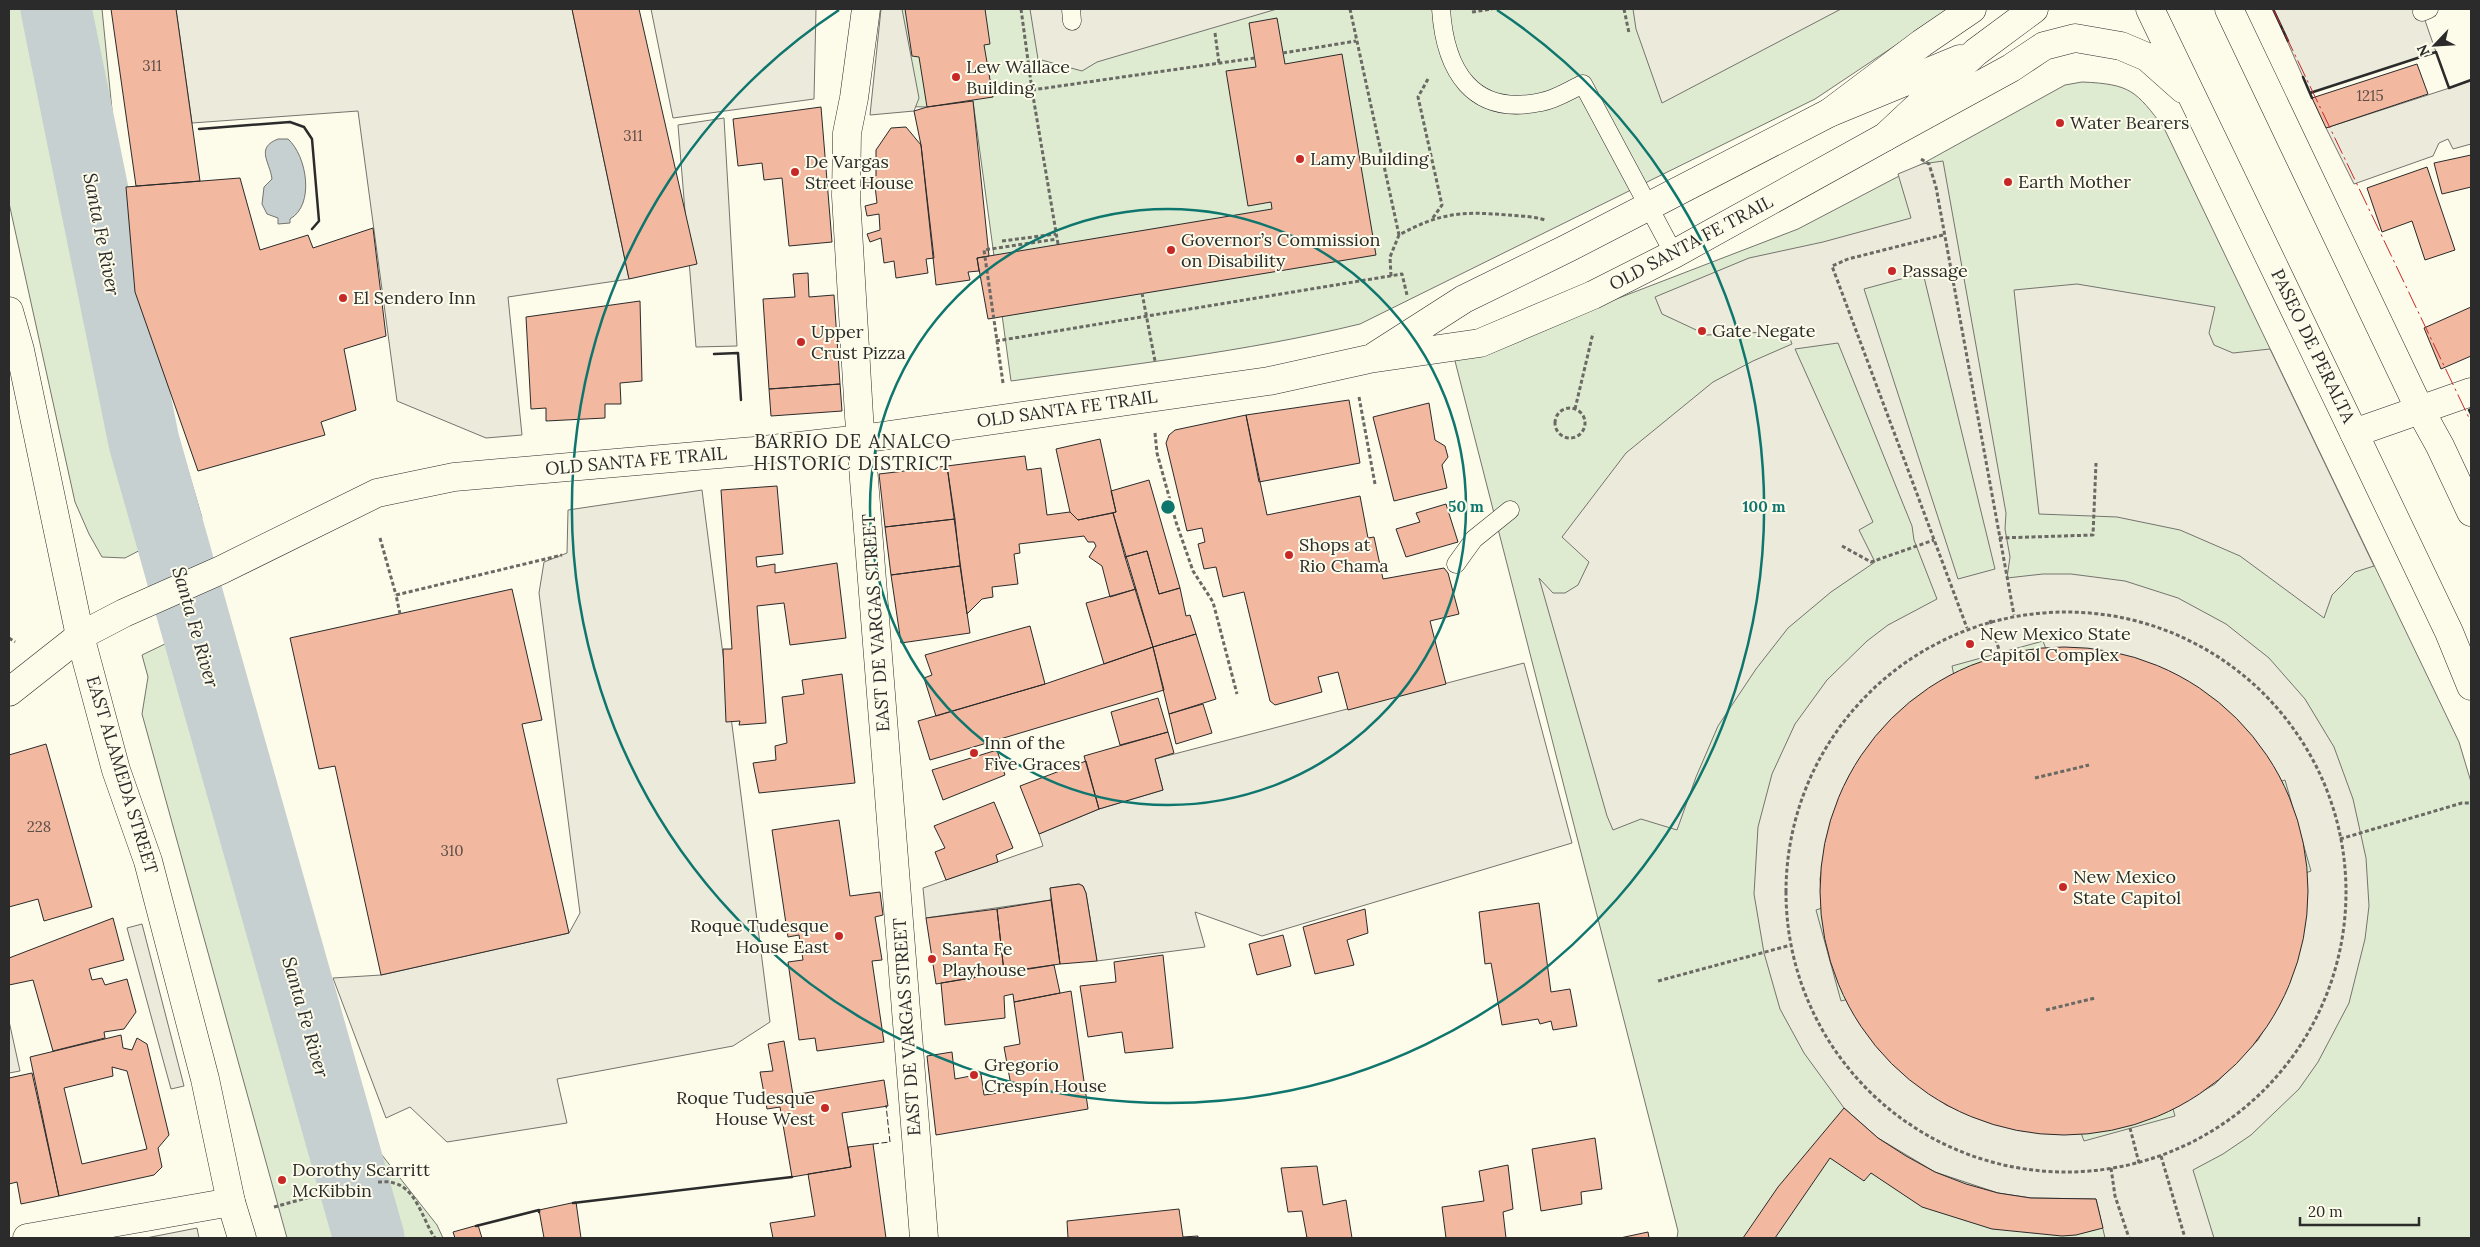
<svg xmlns="http://www.w3.org/2000/svg" width="2480" height="1247" font-family="Lora,serif">
  <style>
    .green { fill: #deebd1; stroke: #74746e }
    .parking { fill: #eceadb; stroke: #74746e; fill-rule: evenodd }
    .water { fill: #c7d0d0; stroke: #74746e }
    .lines { fill: none; stroke-linecap: round; stroke-linejoin: round }
    .river { stroke: #c7d0d0; stroke-width: 71 }
    .building { fill: #f2b8a0; stroke: #2b2b2b; fill-rule: evenodd }
    .service-casing { stroke: #2b2b2b; stroke-width: 19 }
    .minor-casing { stroke: #2b2b2b; stroke-width: 29 }
    .tertiary-casing { stroke: #2b2b2b; stroke-width: 29 }
    .secondary-casing { stroke: #2b2b2b; stroke-width: 29 }
    .path { stroke: #6a6964; stroke-width: 3; stroke-dasharray: 4 2.5; stroke-linecap: butt }
    .service { stroke: #fdfbea; stroke-width: 18 }
    .minor { stroke: #fdfbea; stroke-width: 28 }
    .tertiary { stroke: #fdfbea; stroke-width: 28 }
    .secondary { stroke: #fdfbea; stroke-width: 28 }
    .fence { stroke: #2b2b2b; stroke-width: 1; stroke-dasharray: 6 2.5; stroke-linecap: butt }
    .wall { stroke: #2b2b2b; stroke-width: 2.5 }
    .power { stroke: #c62828; stroke-width: 1; stroke-dasharray: 18 4 2.5 4; stroke-linecap: butt }
    .ring { fill: none; stroke: #0f766e; stroke-width: 2.5 }
    .poi-dot { fill: #c62828; stroke: #fdfbea; stroke-width: 2 }
    .labels { text-anchor: middle; stroke-width: 4; stroke-linejoin: round; paint-order: stroke }
    .number-label { font-size: 15px; fill: #5d4e48 }
    .poi-label { font-size: 18px; fill: #2b2b2b; stroke: #fdfbea; text-anchor: start }
    .street-label { font-size: 18px; fill: #2b2b2b; stroke: #fdfbea }
    .water-label { font-size: 19px; font-style: italic; fill: #2b2b2b; stroke: #fdfbea }
    .neighbourhood-label { font-size: 19px; letter-spacing: 1px; fill: #2b2b2b; stroke: #fdfbea }
    .centre { fill: #0f766e; stroke: #fdfbea; stroke-width: 2.5 }
    .ring-label { font-size: 15px; text-anchor: middle; font-weight: bold; fill: #0f766e; stroke: #fdfbea; stroke-width: 4; stroke-linejoin: round; paint-order: stroke }
  </style>
  <rect width="100%" height="100%" fill="#fdfbea"/>
  <path class="green" d="M9 9H102L130 292 172 416 202 518 125 558 102 557 89 534 75 502 9 203Z
    M886 9H1950L1815 99 1360 324C1245 352 1127 365 1011 381L973 101 927 107 885 106Z
    M2082 82C2131 84 2136 91 2164 128L2459 742 2471 782V1238H1677L1678 1231 1455 361 1798 229 1922 164 2065 85Z
    M221 617 348 1112 437 1225 443 1238H287L142 714 148 677 142 655Z"/>
  <path class="parking" d="M176 9H572L629 279 508 297 522 435 486 438 397 401 358 111 192 123Z
    M651 9H816L814 99 673 118Z
    M881 9H902L919 98 914 111 870 115Z
    M1030 9H1277L1097 62 1082 71 1038 59Z
    M1633 9H1841L1662 103 1636 29Z
    M2273 9H2421L2436 52 2310 93Z
    M2471 81V144L2453 149 2448 139 2439 143 2433 156 2354 184 2326 128Z
    M724 118 737 346 696 347 678 125Z
    M1943 161 2006 513 2005 529 2010 557 2007 578 2043 574H2071L2125 581 2178 598 2226 624 2269 658 2305 699 2334 747 2353 799 2366 858 2369 906 2365 939 2349 1003 2318 1062 2299 1089 2251 1135 2223 1154 2193 1170 2214 1238H2105L2096 1199 2031 1198 1998 1193 1935 1172 1878 1138 1844 1108 1804 1053 1780 1009 1764 953 1754 894 1758 827 1772 774 1795 724 1827 680 1867 641 1888 625 1937 599 1914 540 1912 526 1838 343 1795 349 1873 522 1859 530 1875 562 1831 592 1788 628 1756 669 1718 726 1696 777 1677 830 1641 819 1613 830 1607 816 1539 578 1553 593H1565L1578 585 1589 562 1562 537 1626 453 1713 382 1753 361 1792 344 1787 331 1707 335 1662 314 1655 297 1749 258 1823 242 1911 218 1898 174 1922 164ZM1923 273 1995 569 1958 579 1864 289ZM2043 641 2046 649 2088 650 2138 660 2183 680 2223 706 2254 739 2269 760 2279 782 2285 780 2311 871 2303 874 2306 896 2305 924 2290 980 2278 1007 2258 1040 2215 1084 2173 1109 2175 1116 2084 1141 2081 1133 2058 1134 2023 1131 1987 1122 1946 1105 1912 1080 1880 1051 1860 1023 1849 999 1841 1001 1816 910 1822 908 1820 879 1827 836 1834 812 1849 777 1871 744 1911 702 1932 687 1954 676 1952 666Z
    M2077 284 2215 307 2209 333 2214 345 2233 353 2270 349 2374 566 2355 572 2332 595 2324 618 2240 556 2180 530 2117 517 2039 514 2014 290Z
    M702 490 770 1022 733 1046 557 1079 567 1123 447 1142 410 1107 386 1118 333 978 381 975 569 933 580 913 539 593 544 562 567 553 568 510Z
    M1524 663 1572 843 1262 936 1195 912 1205 947 1097 961 1086 893 1083 886 1079 884 1050 888 1051 900 926 918 923 888 1043 846 1039 834 1099 809 1163 790 1155 759Z
    M142 924 184 1086 171 1089 127 928Z
    M9 1021 20 1071 9 1073Z
    M197 1228 199 1238H146Z"/>
  <path class="water" d="M278 139H288C307 156 315 205 290 219V223L278 224V218L267 214 262 204 264 187 272 179C270 162 255 148 278 139Z"/>
  <g class="lines">
    <path class="river" d="M56 9 144 442 369 1238"/>
  </g>
  <path class="building" d="M111 9H176L200 181 136 186Z
    M572 9H639L697 264 629 279Z
    M905 9H985L990 44 984 45 993 97 927 107 919 57 912 56Z
    M1277 18 1285 64 1342 54 1376 255 988 319 977 258 1272 209 1271 202 1248 206 1226 71 1256 67 1249 23Z
    M2417 64 2428 94 2326 128 2312 98Z
    M973 101 989 256 977 258 979 271 968 272 970 280 936 285 921 145 914 111 927 107Z
    M821 107 832 242 789 246 782 178 764 180 762 163 738 166 733 119Z
    M906 127 921 145 934 258 926 259 928 273 896 278 894 261 884 263 881 238 870 242 867 234 880 230 879 214 867 216 865 206 877 203 875 186H864L865 178 876 176V150L891 128Z
    M2471 155V187L2442 194 2434 163Z
    M2427 167 2455 250 2425 260 2412 221 2382 232 2367 188Z
    M240 178 260 250 308 235 313 248 373 228 386 336 344 349 356 410 321 422 325 435 198 471 135 292 126 187Z
    M808 273 809 297 834 295 840 384 769 389 763 299 795 297 793 274Z
    M640 301 642 381 620 383 621 404H605V418L546 421V408L531 409 526 317Z
    M2471 307V356L2441 369 2424 328Z
    M840 384 842 411 771 416 769 389Z
    M1349 400 1360 463 1259 482 1246 415Z
    M1429 403 1435 440 1445 446 1448 457 1442 465 1447 488 1394 501 1373 417Z
    M1246 415 1267 515 1360 496 1368 538 1374 537 1383 579 1444 568 1448 573 1459 614 1430 621 1446 684 1348 710 1338 672 1318 677 1322 692 1275 705 1270 701 1244 592 1223 597 1216 567 1204 569 1198 544 1205 542 1202 528 1187 531 1166 443 1169 435 1175 430Z
    M1100 439 1116 512 1078 520 1070 512 1056 449Z
    M1025 456 1027 470 1041 468 1047 515 1070 512 1078 520 1113 513 1136 589 1110 597 1102 566 1089 557 1096 546 1094 542H1088L1084 536 1019 544 1020 553 1014 554 1018 584 992 587 993 597 982 599 967 614 947 466Z
    M947 466 955 519 885 527 879 474Z
    M1149 480 1180 588 1159 594 1147 551 1125 557 1113 513 1116 512 1111 491Z
    M777 486 783 554 756 557 757 567 775 564V573L837 563 846 638 790 645 784 603 757 606 766 723 739 725 740 721 726 722 723 649H732L721 490Z
    M1446 504 1458 542 1406 557 1396 529 1420 522 1416 513Z
    M955 519 960 566 891 575 885 527Z
    M1147 551 1159 594 1180 588 1186 616 1190 615 1196 634 1153 647 1125 557Z
    M960 566 970 633 901 643 891 575Z
    M512 589 542 720 522 724 569 933 381 975 335 766 319 769 290 638Z
    M1136 589 1153 647 1104 664 1086 603Z
    M1030 626 1045 684 936 716 924 678 932 675 925 655Z
    M1196 634 1216 699 1169 714 1153 647Z
    M1153 647 1164 690 930 760 918 721 1045 684Z
    M1820 891a244 244 0 1 1 488 0a244 244 0 1 1-488 0Z
    M842 674 855 783 759 793 753 763 776 760 775 746 787 743 782 697 804 694 802 680Z
    M1158 698 1168 732 1120 745 1111 712Z
    M1203 704 1212 733 1176 744 1169 714Z
    M1168 732 1174 753 1155 759 1163 790 1099 809 1084 756Z
    M46 744 92 907 44 921 38 899 9 907V755Z
    M997 750 1005 775 943 800 932 770Z
    M1086 761 1099 809 1039 834 1020 786Z
    M994 802 1013 848 996 855 998 862 946 880 935 852 945 848 934 826Z
    M839 820 850 896 880 892 883 915 875 917 882 960 872 961 884 1042 817 1051 815 1038 799 1040 788 962 803 960 799 935 788 937 772 830Z
    M1079 884 1083 886 1086 893 1097 961 1060 964 1050 888Z
    M1051 900 1060 964 1004 972 997 909Z
    M1539 903 1551 992 1570 989 1577 1026 1553 1030 1551 1021 1540 1024 1538 1019 1502 1025 1491 963 1485 964 1479 912Z
    M997 909 1004 972 936 984 926 918Z
    M1365 909 1368 933 1347 940 1354 965 1315 974 1303 927Z
    M113 918 124 960 89 969 92 980 102 978 105 985 127 979 136 1012 124 1029 104 1032 105 1038 53 1051 33 980 9 985V958Z
    M1283 935 1291 966 1257 975 1249 944Z
    M1163 955 1173 1048 1125 1053 1122 1032 1088 1037 1080 986 1116 982 1114 962Z
    M1054 965 1060 993 1014 1002 1013 994 1004 996 1005 1018 945 1025 941 983Z
    M1071 991 1088 1109 936 1135 927 1056 952 1052 955 1079 981 1074 984 1095 1012 1091 1004 1047 1020 1044 1014 1002Z
    M121 1035 123 1048 132 1050 137 1038 147 1044 169 1135 158 1148 162 1167 154 1175 59 1196 30 1057ZM112 1067 127 1071 147 1149 82 1164 64 1088 113 1076Z
    M784 1041 793 1095 884 1080 888 1106 842 1113 851 1167 792 1177 780 1107 767 1109 760 1072 773 1071 768 1044Z
    M32 1073 59 1196 21 1204 17 1182 9 1184V1078Z
    M1844 1108 1878 1138 1906 1156 1935 1172 1966 1184 1998 1193 2031 1198 2096 1199 2103 1228 2076 1235 2062 1236 1992 1229 1922 1207 1871 1173 1864 1181 1830 1158 1775 1238H1743L1778 1187Z
    M1595 1138 1602 1189 1581 1192 1582 1204 1541 1211 1532 1149Z
    M873 1144 886 1238H773L770 1223 815 1216 808 1174 851 1167 848 1147Z
    M1508 1165 1513 1209 1503 1212 1506 1238H1446L1442 1207 1484 1201 1479 1171Z
    M1317 1166 1323 1205 1346 1200 1352 1238H1307L1302 1211 1288 1212 1281 1168Z
    M576 1202 581 1238H544L539 1210Z
    M1179 1209 1183 1237 1198 1236V1238H1068L1067 1221Z
    M478 1225 482 1238H455L453 1232Z
    M1648 1232 1649 1238H1620Z"/>
  <g class="lines">
    <defs>
      <path id="service" d="M1071 9 1072 21
        M1441 9C1445 70 1472 117 1541 102 1555 100 1570 90 1583 84L1674 254
        M2422 12 2429 9
        M1456 564 1474 539 1510 510"/>
      <path id="minor" d="M866 9 854 98 847 133 846 196 859 416 924 1238
        M2354 433 2471 392
        M9 692 80 636
        M27 1238 231 1202"/>
      <path id="tertiary" d="M9 311 20 350 80 636 116 770 148 861 205 1079 231 1202 242 1238
        M1375 356 1464 299 1568 248 1829 113 1960 59
        M80 636 124 613 221 570 377 493 454 477 754 451 861 439 1269 381 1369 359 1480 343 1593 295 1674 254 1885 137 1976 52 2034 9"/>
      <path id="secondary" d="M2150 9 2354 433 2449 632 2471 686
        M2229 9 2419 408 2440 446 2471 512
        M1829 113 1922 43 1972 9
        M1885 137 2011 68 2044 46 2075 38 2121 46 2147 57 2183 89"/>
    </defs>
    <use href="#service" class="service-casing"/>
    <use href="#minor" class="minor-casing"/>
    <use href="#tertiary" class="tertiary-casing"/>
    <use href="#secondary" class="secondary-casing"/>
    <path class="path" d="M1021 9 1032 90
      M1350 9 1399 235
      M1624 9 1629 33
      M1472 12 1492 9
      M1215 33 1219 63
      M1283 53 1356 41
      M1428 79 1418 97 1442 205 1432 219
      M1921 159 1929 164 1936 187 2014 615
      M1943 235 1848 259 1832 266 1967 628
      M1002 241 1056 234
      M1058 244 1032 90 1255 58
      M1391 276 1390 257 1399 235C1439 213 1462 211 1507 215 1519 216 1533 216 1545 220
      M1142 293 1155 361
      M996 341 1402 274 1407 295
      M1003 383 984 250 1057 239
      M1359 397 1375 484
      M1555 423a15 15 0 1 1 30 0a15 15 0 1 1-30 0Z
      M1575 409 1593 333
      M1155 433 1157 453 1176 522 1193 571 1213 602 1237 694
      M380 538 396 595
      M1999 538 2093 535 2096 463
      M1842 546 1871 562 1934 540
      M1786 892a280 280 0 1 1 560 0a280 280 0 1 1-560 0Z
      M400 614 396 595 562 555
      M1990 620 2000 653
      M9 638 15 642
      M2035 778 2089 765
      M2340 839 2462 803H2471
      M1658 981 1791 945
      M2046 1010 2095 998
      M2130 1128 2139 1163
      M2161 1156 2185 1238
      M2111 1168 2115 1196 2129 1238
      M378 1182C382 1182 389 1181 394 1183 417 1189 423 1221 435 1238
      M274 1207 321 1194"/>
    <use href="#service" class="service"/>
    <use href="#minor" class="minor"/>
    <use href="#tertiary" class="tertiary"/>
    <use href="#secondary" class="secondary"/>
    <path class="fence" d="M873 1144 890 1142 886 1105"/>
    <path class="wall" d="M2273 9 2288 41
      M2303 77 2312 98
      M2310 93 2436 52 2449 88 2471 80
      M199 129 290 122 304 127 312 139 319 221 312 229
      M714 354 738 353 741 400
      M2471 409 2469 410 2471 414
      M573 1203 792 1177
      M476 1226 539 1210V1212"/>
    <path class="power" d="M2273 9 2471 422"/>
  </g>
  <g class="ring">
    <circle cx="1168" cy="507" r="298"/>
    <path d="M1497 10A596 596 0 1 1 839 10"/>
  </g>
  <g class="poi-dot">
    <circle cx="956" cy="77" r="5"/>
    <circle cx="2060" cy="123" r="5"/>
    <circle cx="1300" cy="159" r="5"/>
    <circle cx="795" cy="172" r="5"/>
    <circle cx="2008" cy="182" r="5"/>
    <circle cx="1171" cy="250" r="5"/>
    <circle cx="1892" cy="271" r="5"/>
    <circle cx="343" cy="298" r="5"/>
    <circle cx="1702" cy="331" r="5"/>
    <circle cx="801" cy="342" r="5"/>
    <circle cx="1289" cy="555" r="5"/>
    <circle cx="1970" cy="644" r="5"/>
    <circle cx="974" cy="753" r="5"/>
    <circle cx="2063" cy="887" r="5"/>
    <circle cx="839" cy="936" r="5"/>
    <circle cx="932" cy="959" r="5"/>
    <circle cx="974" cy="1075" r="5"/>
    <circle cx="825" cy="1108" r="5"/>
    <circle cx="282" cy="1180" r="5"/>
  </g>
  <g class="labels">
    <g class="number-label">
      <text x="152" y="71">311</text>
      <text x="2370" y="101">1215</text>
      <text x="633" y="141">311</text>
      <text x="39" y="832">228</text>
      <text x="452" y="856">310</text>
    </g>
    <g class="poi-label">
      <text x="966" y="73">Lew Wallace<tspan x="966" dy="21">Building</tspan></text>
      <text x="2070" y="129">Water Bearers</text>
      <text x="1310" y="165">Lamy Building</text>
      <text x="805" y="168">De Vargas<tspan x="805" dy="21">Street House</tspan></text>
      <text x="2018" y="188">Earth Mother</text>
      <text x="1181" y="246">Governor’s Commission<tspan x="1181" dy="21">on Disability</tspan></text>
      <text x="1902" y="277">Passage</text>
      <text x="353" y="304">El Sendero Inn</text>
      <text x="1712" y="337">Gate Negate</text>
      <text x="811" y="338">Upper<tspan x="811" dy="21">Crust Pizza</tspan></text>
      <text x="1299" y="551">Shops at<tspan x="1299" dy="21">Rio Chama</tspan></text>
      <text x="1980" y="640">New Mexico State<tspan x="1980" dy="21">Capitol Complex</tspan></text>
      <text x="984" y="749">Inn of the<tspan x="984" dy="21">Five Graces</tspan></text>
      <text x="2073" y="883">New Mexico<tspan x="2073" dy="21">State Capitol</tspan></text>
      <text x="829" y="932" text-anchor="end">Roque Tudesque<tspan x="829" dy="21">House East</tspan></text>
      <text x="942" y="955">Santa Fe<tspan x="942" dy="21">Playhouse</tspan></text>
      <text x="984" y="1071">Gregorio<tspan x="984" dy="21">Crespín House</tspan></text>
      <text x="815" y="1104" text-anchor="end">Roque Tudesque<tspan x="815" dy="21">House West</tspan></text>
      <text x="292" y="1176">Dorothy Scarritt<tspan x="292" dy="21">McKibbin</tspan></text>
    </g>
    <g class="street-label">
      <text transform="translate(1691 243) rotate(-28)" y="6">OLD SANTA FE TRAIL</text>
      <text transform="translate(2313 346) rotate(64)" y="6">PASEO DE PERALTA</text>
      <text transform="translate(1067 409) rotate(-8)" y="6">OLD SANTA FE TRAIL</text>
      <text transform="translate(636 461) rotate(-5)" y="6">OLD SANTA FE TRAIL</text>
      <text transform="translate(876 623) rotate(-94)" y="6">EAST DE VARGAS STREET</text>
      <text transform="translate(122 775) rotate(73)" y="6">EAST ALAMEDA STREET</text>
      <text transform="translate(907 1027) rotate(-94)" y="6">EAST DE VARGAS STREET</text>
    </g>
    <g class="water-label">
      <text transform="translate(102 234) rotate(79)" y="7">Santa Fe River</text>
      <text transform="translate(196 627) rotate(74)" y="7">Santa Fe River</text>
      <text transform="translate(306 1017) rotate(74)" y="7">Santa Fe River</text>
    </g>
    <g class="neighbourhood-label">
      <text x="853" y="448">BARRIO DE ANALCO<tspan x="853" dy="22">HISTORIC DISTRICT</tspan></text>
    </g>
  </g>
  <circle cx="1168" cy="507" r="8" class="centre"/>
  <g class="ring-label">
    <text x="1466" y="512">50 m</text>
    <text x="1764" y="512">100 m</text>
  </g>
  <rect width="2480" height="1247" fill="none" stroke="#2b2b2b" stroke-width="20"/>
  <g transform="translate(2435 45) rotate(245)" stroke="#fdfbea" stroke-width="4" paint-order="stroke">
  <path d="M0-4L9 19L0 12L-9 19Z" fill="#2b2b2b"/>
  <text y="-8" font-size="14" font-weight="bold" text-anchor="middle" fill="#2b2b2b">N</text>
  </g>
  <path d="M2300 1217v8h119v-8" fill="none" stroke="#2b2b2b" stroke-width="2.5"/>
  <text x="2308" y="1217" font-size="15" fill="#2b2b2b" stroke="#fdfbea" stroke-width="4" paint-order="stroke">20 m</text>
</svg>
